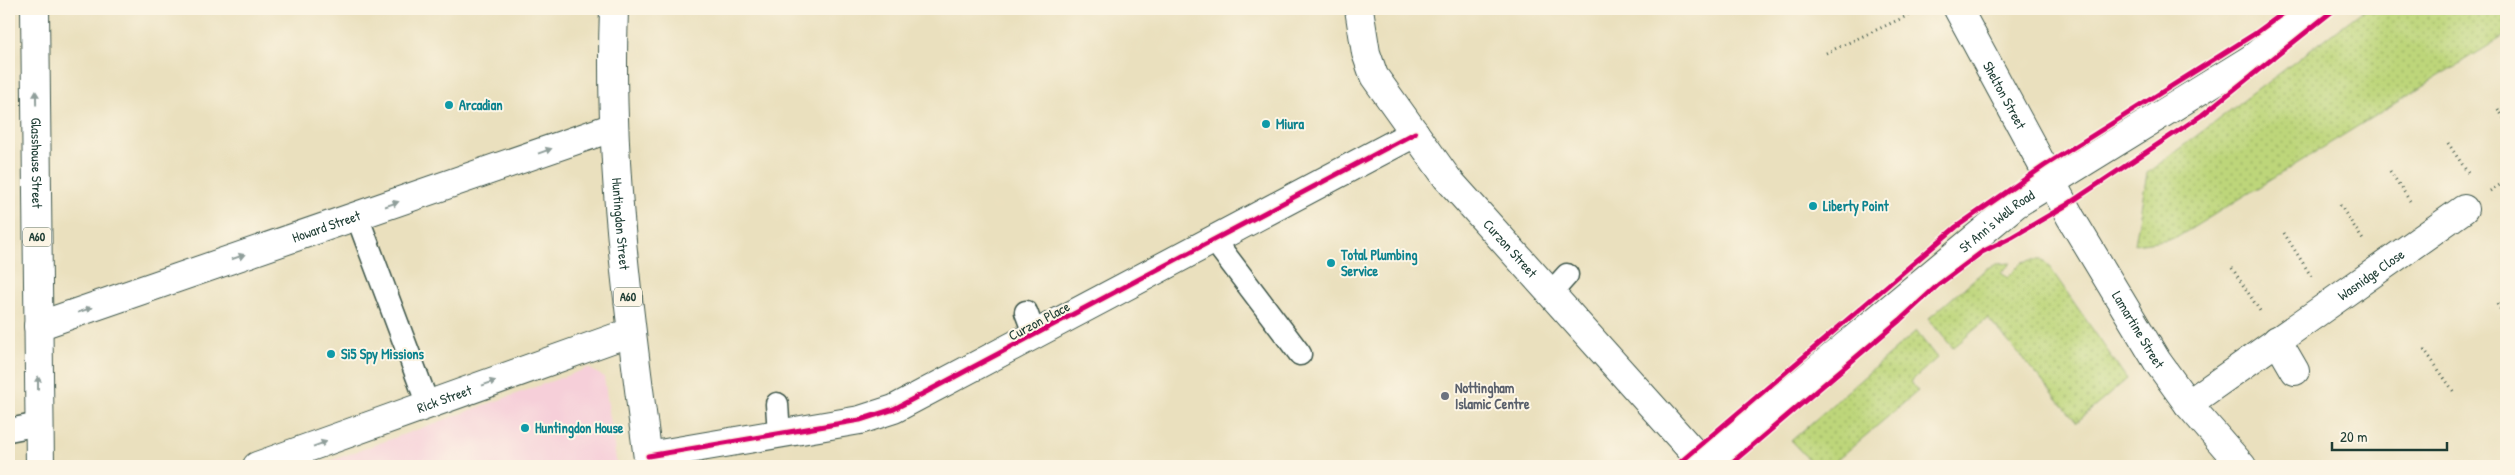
<svg xmlns="http://www.w3.org/2000/svg" width="2515" height="475" font-family="'Patrick Hand',sans-serif">
  <style>
    .built { fill: #f6cfd9 }
    .grass { fill: url(#grass-dots); stroke: #6e8a57 }
    .lines { fill: none; stroke-linecap: round; stroke-linejoin: round }
    .lane-casing { stroke: #3d5549; stroke-width: 25 }
    .street-casing { stroke: #3d5549; stroke-width: 30 }
    .secondary-casing { stroke: #3d5549; stroke-width: 30 }
    .highway-casing { stroke: #3d5549; stroke-width: 30 }
    .path { stroke: #3d5549; stroke-width: 3; stroke-dasharray: 1 4; stroke-linecap: butt }
    .lane { stroke: #fff; stroke-width: 22 }
    .street { stroke: #fff; stroke-width: 28 }
    .secondary { stroke: #fff; stroke-width: 28 }
    .highway { stroke: #fff; stroke-width: 28 }
    .cycleway-casing { stroke: #fcf5e5; stroke-width: 8 }
    .cycleway { stroke: #d6006c; stroke-width: 5 }
    .oneway { fill: #8f9e9a }
    .culture-dot { fill: #0f9aa8; stroke: #fcf5e5; stroke-width: 2 }
    .worship-dot { fill: #6b7280; stroke: #fcf5e5; stroke-width: 2 }
    .labels { text-anchor: middle; stroke-width: 4; stroke-linejoin: round; paint-order: stroke }
    .shield { fill: #fcf5e5; stroke: #617469; stroke-width: 1 }
    .shield-label { font-size: 12px; font-weight: bold; fill: #1f3d34 }
    .street-label { font-size: 14px; fill: #1f3d34; stroke: #fcf5e5 }
    .culture-label { font-size: 14px; font-weight: bold; fill: #0d838f; stroke: #fcf5e5; text-anchor: start }
    .worship-label { font-size: 14px; font-weight: bold; fill: #5b616d; stroke: #fcf5e5; text-anchor: start }
  </style>
  <defs>
    <pattern id="grass-dots" width="8" height="8" patternUnits="userSpaceOnUse" patternTransform="scale(1.25)"><rect width="8" height="8" fill="#bdd67a"/><path d="M2 2h.1M6 6h.1" fill="none" stroke="#99af65" stroke-width="1.8" stroke-linecap="round"/></pattern>
  </defs>
  <rect width="100%" height="100%" fill="#fcf5e5"/>
  <filter id="ink" filterUnits="userSpaceOnUse"><feTurbulence type="fractalNoise" baseFrequency=".02" numOctaves="2"/><feDisplacementMap in="SourceGraphic" scale="10" xChannelSelector="R" yChannelSelector="G"/><feConvolveMatrix kernelMatrix="1 2 1 2 8 2 1 2 1" color-interpolation-filters="sRGB"/></filter>
  <filter id="wash" filterUnits="userSpaceOnUse"><feTurbulence type="fractalNoise" baseFrequency=".0096" numOctaves="4" result="noise"/><feDisplacementMap in="SourceGraphic" scale="20" xChannelSelector="R" yChannelSelector="G"/><feGaussianBlur stdDeviation="1.12" result="paint"/><feColorMatrix in="noise" values="0 0 0 0 0 0 0 0 0 0 0 0 0 0 0 0 0 1.4 0 .05"/><feComposite in="paint" operator="in"/></filter>
  <g filter="url(#wash)">
    <rect width="100%" height="100%" fill="#eae0be"/>
    <path class="built" d="M9 216 12 466H9Z
      M588 368 604 377 617 466H316Z"/>
    <path class="grass" d="M2365 9H2506V35L2176 238 2135 244 2147 173Z
      M2031 260H2041L2048 265 2127 379 2077 422 1988 318 1953 348 1928 319 1987 268 1996 264 2011 263 2001 273 2007 277 2022 262Z
      M1916 331 1937 358 1910 382 1918 391 1830 466H1815L1791 441Z"/>
  </g>
  <g filter="url(#ink)">
    <g class="lines">
      <defs>
        <path id="lane" d="M357 216 428 405
          M1214 240 1300 354
          M1550 294 1567 275
          M1026 312 1035 336
          M777 404 779 434
          M9 430 39 424"/>
        <g id="street">
          <path id="s1" d="M1359 9 1366 53 1374 76 1447 178 1704 464"/>
          <path id="s2" d="M1958 9 2071 218 2157 361 2188 404 2242 466"/>
          <path id="s3" d="M38 326 614 127"/>
          <path d="M2277 340 2295 371"/>
          <path id="s4" d="M2188 404 2464 209"/>
          <path d="M648 456 860 420 894 409 1415 133"/>
          <path id="s5" d="M257 466 631 332"/>
        </g>
        <g id="secondary">
          <path id="s6" d="M1701 466 2016 204 2251 59 2315 9"/>
        </g>
        <g id="highway">
          <path id="s7" d="M35 9 40 466"/>
          <path id="s8" d="M614 9C608 162 629 315 649 466"/>
        </g>
      </defs>
      <use href="#lane" class="lane-casing"/>
      <use href="#street" class="street-casing"/>
      <use href="#secondary" class="secondary-casing"/>
      <use href="#highway" class="highway-casing"/>
      <path class="path" d="M1826 53 1922 9
        M2498 109 2506 121
        M2448 143 2470 176
        M2390 171 2412 204
        M2490 191 2506 181
        M2340 205 2363 240
        M2284 233 2311 276
        M2232 268 2260 311
        M2497 304 2506 318
        M2424 349 2454 392"/>
      <use href="#lane" class="lane"/>
      <use href="#street" class="street"/>
      <use href="#secondary" class="secondary"/>
      <use href="#highway" class="highway"/>
      <defs>
        <path id="cycleway" d="M648 456 860 420 894 409 1415 133
          M1676 466 1956 227 2044 166 2256 33 2289 9
          M1728 466 1900 320 1938 285 1982 252 2012 237 2065 206 2202 115 2335 9"/>
      </defs>
      <use href="#cycleway" class="cycleway-casing"/>
      <use href="#cycleway" class="cycleway"/>
    </g>
    <defs><path id="oneway-solid" d="M-6-.8H1V-3.2L6.5 0L1 3.2V.8H-6Z" transform="scale(1.25)"/></defs>
    <g class="oneway">
      <use href="#oneway-solid" transform="translate(36 98) rotate(-91)"/>
      <use href="#oneway-solid" transform="translate(545 151) rotate(-20)"/>
      <use href="#oneway-solid" transform="translate(392 204) rotate(-19)"/>
      <use href="#oneway-solid" transform="translate(238 257) rotate(-19)"/>
      <use href="#oneway-solid" transform="translate(85 310) rotate(-19)"/>
      <use href="#oneway-solid" transform="translate(38 383) rotate(-90)"/>
      <use href="#oneway-solid" transform="translate(489 383) rotate(-20)"/>
      <use href="#oneway-solid" transform="translate(320 444) rotate(-20)"/>
    </g>
  </g>
  <g class="culture-dot">
    <circle cx="449" cy="105" r="5"/>
    <circle cx="1266" cy="124" r="5"/>
    <circle cx="1813" cy="206" r="5"/>
    <circle cx="1331" cy="263" r="5"/>
    <circle cx="331" cy="354" r="5"/>
    <circle cx="525" cy="428" r="5"/>
  </g>
  <circle class="worship-dot" cx="1445" cy="396" r="5"/>
  <g class="labels">
    <g class="shield">
      <rect x="23" y="227.5" width="28" height="19" rx="4"/>
      <rect x="614" y="287.5" width="28" height="19" rx="4"/>
    </g>
    <g class="shield-label">
      <text x="37" y="241">A60</text>
      <text x="628" y="301">A60</text>
    </g>
    <g class="street-label">
      <text dy="5" stroke="none"><textPath href="#s2" startOffset="98">Shelton Street</textPath></text>
      <text dy="5" stroke="none"><textPath href="#s7" startOffset="154">Glasshouse Street</textPath></text>
      <text dy="5" stroke="none"><textPath href="#s6" startOffset="384">St Ann's Well Road</textPath></text>
      <text dy="5" stroke="none"><textPath href="#s8" startOffset="215">Huntingdon Street</textPath></text>
      <text dy="5" stroke="none"><textPath href="#s3" startOffset="305">Howard Street</textPath></text>
      <text dy="5" stroke="none"><textPath href="#s1" startOffset="289">Curzon Street</textPath></text>
      <text dy="5" stroke="none"><textPath href="#s4" startOffset="224">Wasnidge Close</textPath></text>
      <text transform="translate(1039 321) rotate(-28)" y="5">Curzon Place</text>
      <text dy="5" stroke="none"><textPath href="#s2" startOffset="368">Lamartine Street</textPath></text>
      <text dy="5" stroke="none"><textPath href="#s5" startOffset="199">Rick Street</textPath></text>
    </g>
    <g class="culture-label">
      <text x="459" y="110">Arcadian</text>
      <text x="1276" y="129">Miura</text>
      <text x="1823" y="211">Liberty Point</text>
      <text x="1341" y="260">Total Plumbing<tspan x="1341" dy="16">Service</tspan></text>
      <text x="341" y="359">Si5 Spy Missions</text>
      <text x="535" y="433">Huntingdon House</text>
    </g>
    <g class="worship-label">
      <text x="1455" y="393">Nottingham<tspan x="1455" dy="16">Islamic Centre</tspan></text>
    </g>
  </g>
  <rect width="2515" height="475" fill="none" stroke="#fcf5e5" stroke-width="30"/>
  <path d="M2332 442v8h115v-8" fill="none" stroke="#1f3d34" stroke-width="2.5"/>
  <text x="2340" y="442" font-size="15" fill="#1f3d34" stroke="#fcf5e5" stroke-width="4" paint-order="stroke">20 m</text>
</svg>
